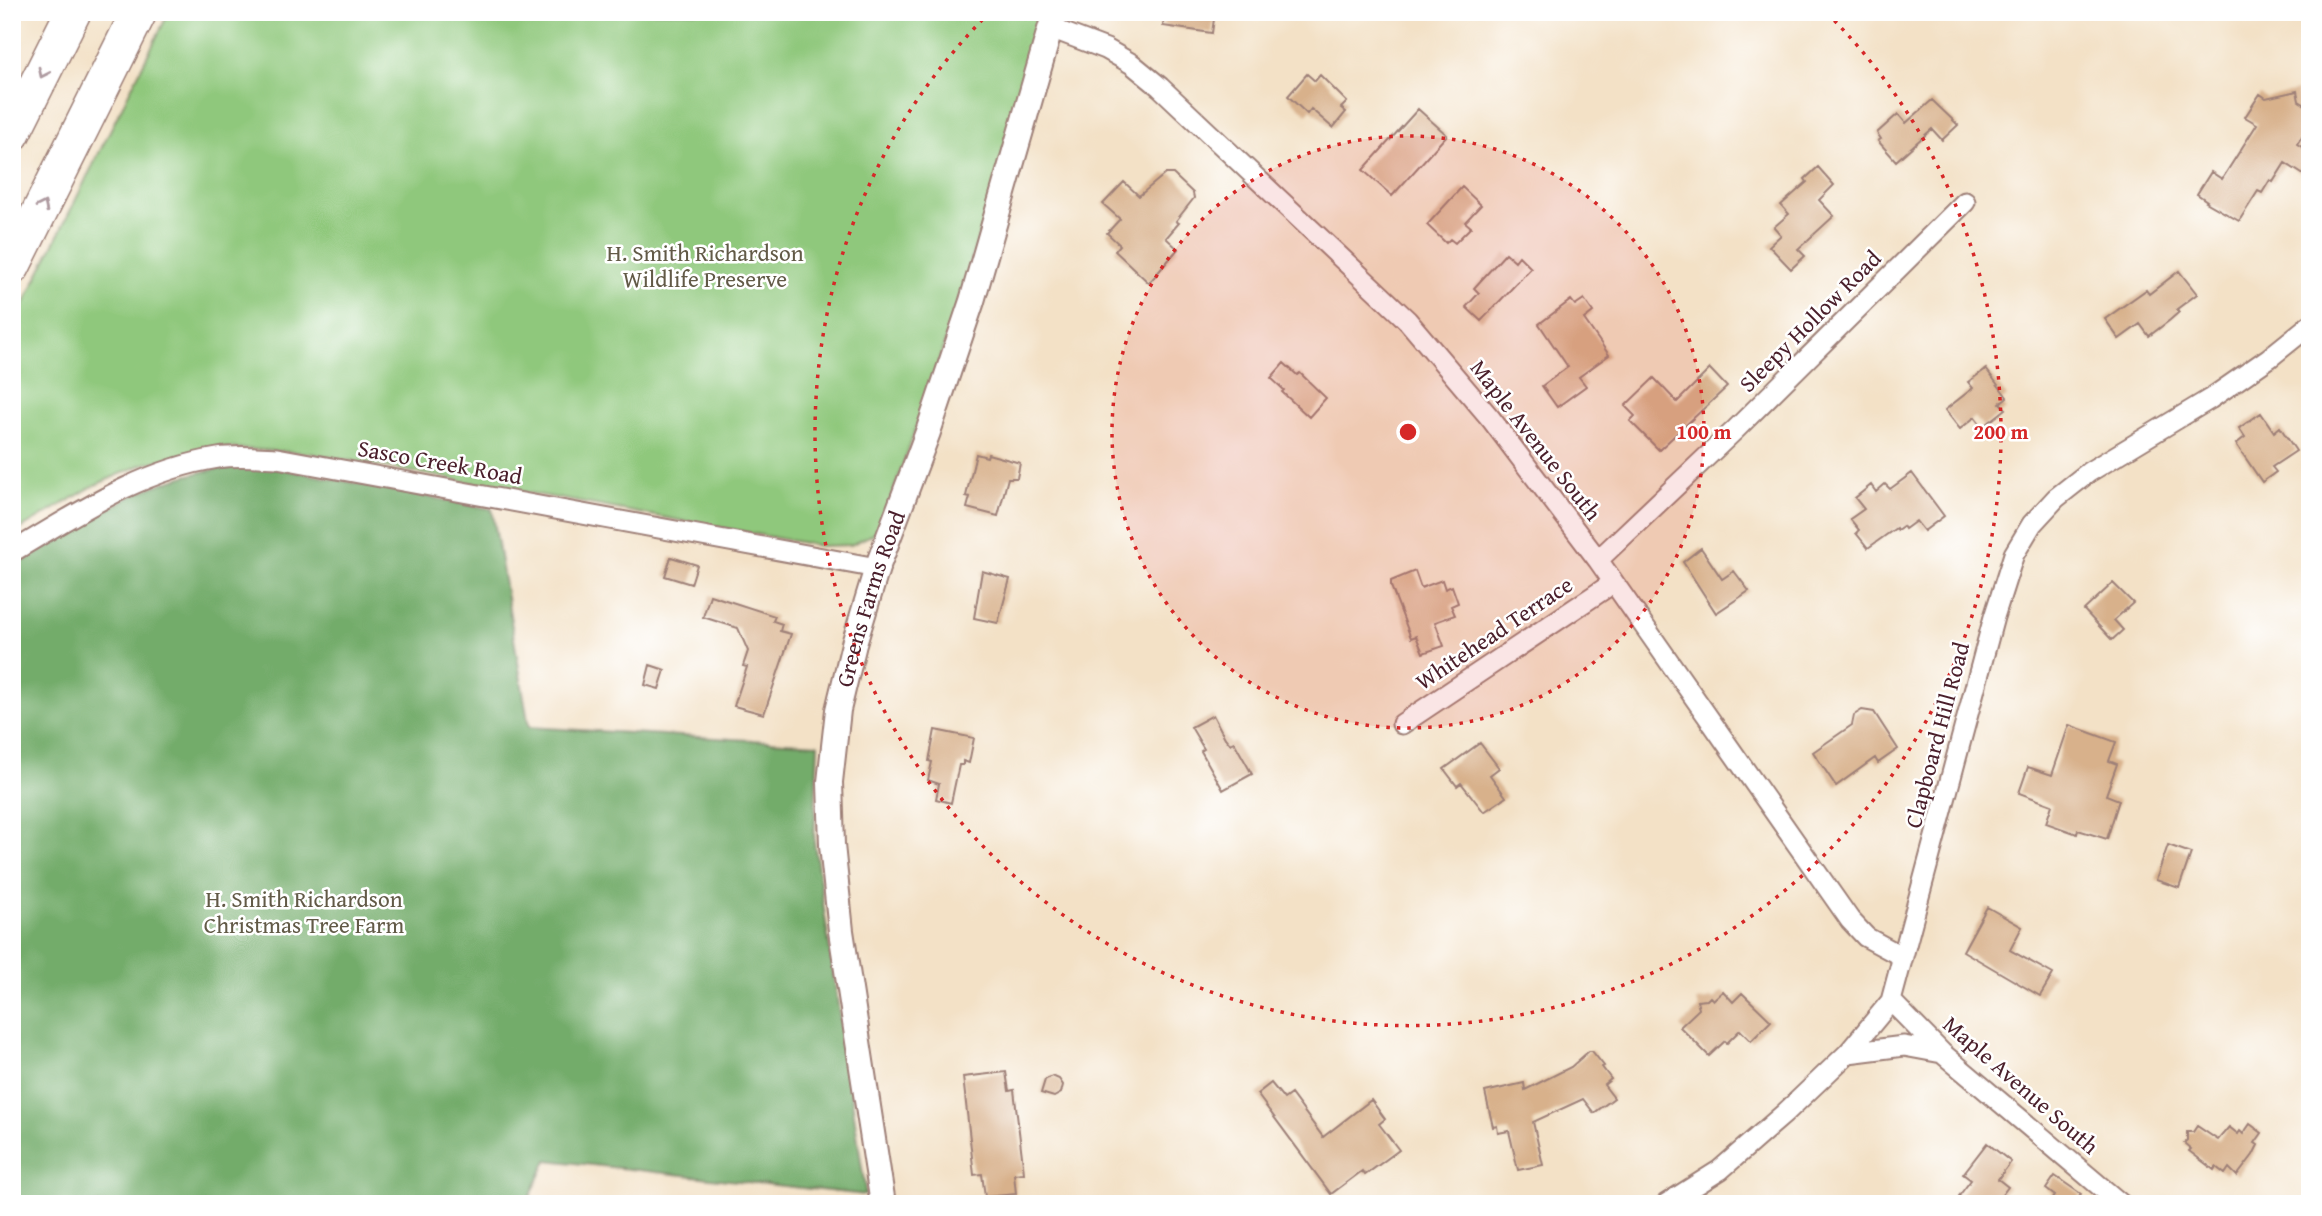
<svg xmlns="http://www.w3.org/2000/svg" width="2322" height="1216" font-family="'Gentium Book Plus',serif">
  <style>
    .green { fill: #8fc87b; stroke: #6c7453; stroke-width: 2 }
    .forest { fill: #73ac6b; stroke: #5e664b; stroke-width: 2 }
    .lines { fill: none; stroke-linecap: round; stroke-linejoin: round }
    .stream { stroke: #83bcf4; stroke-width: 6 }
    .building { fill: #d8b18b }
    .minor-casing { stroke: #9e8078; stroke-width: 23 }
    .tertiary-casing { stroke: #9e8078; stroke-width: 28 }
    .motorway-casing { stroke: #9e8078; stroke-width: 38 }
    .minor { stroke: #fff; stroke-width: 19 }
    .tertiary { stroke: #fff; stroke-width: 24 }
    .motorway { stroke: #fff; stroke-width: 35 }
    .oneway { stroke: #ae9aa0 }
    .ring { fill: none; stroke: #d62828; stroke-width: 3.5; stroke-dasharray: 3.5 7 }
    .labels { text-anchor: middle; stroke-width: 5; stroke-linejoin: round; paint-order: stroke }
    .park-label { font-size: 23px; fill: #625a47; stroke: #fff }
    .street-label { font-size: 23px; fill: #4a1f2b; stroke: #fff }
    .centre { fill: #d62828; stroke: #fff; stroke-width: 3.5 }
    .ring-label { font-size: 21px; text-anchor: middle; font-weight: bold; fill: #d62828; stroke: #fff; stroke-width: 5; stroke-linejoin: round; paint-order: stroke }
  </style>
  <rect width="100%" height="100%" fill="#fff"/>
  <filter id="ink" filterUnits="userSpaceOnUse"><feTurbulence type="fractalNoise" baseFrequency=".0143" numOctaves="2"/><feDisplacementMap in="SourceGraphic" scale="14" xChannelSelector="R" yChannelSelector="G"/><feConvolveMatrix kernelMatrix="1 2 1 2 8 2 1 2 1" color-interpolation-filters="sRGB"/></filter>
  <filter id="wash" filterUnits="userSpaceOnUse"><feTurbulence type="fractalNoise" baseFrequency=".00686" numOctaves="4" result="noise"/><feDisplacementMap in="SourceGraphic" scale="28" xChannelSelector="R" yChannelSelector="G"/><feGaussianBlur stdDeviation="1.57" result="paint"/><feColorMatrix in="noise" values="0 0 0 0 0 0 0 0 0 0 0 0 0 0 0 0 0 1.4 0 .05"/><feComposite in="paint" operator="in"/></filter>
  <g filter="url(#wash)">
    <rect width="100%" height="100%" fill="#f3e1c6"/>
    <path class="green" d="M169 12H1041C997 188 942 361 879 531L851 545 821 546 308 453 214 447 141 465 95 485 12 534V328Z"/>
    <path class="forest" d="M255 464 492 509 529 727 818 744 814 842 866 1195 547 1160 527 1204H12V567C55 547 92 515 134 495 172 476 213 468 255 464Z"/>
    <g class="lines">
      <path class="stream" d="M2291 12 2310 28"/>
    </g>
    <g id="blocks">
      <path class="building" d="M1165 12H1215L1212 33 1163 26Z
        M1307 74 1315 81 1320 75 1347 102 1341 108 1346 112 1333 128 1311 109 1307 114 1288 96Z
        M2297 91 2299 101 2310 108V124L2297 144 2310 152V179L2285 163 2273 182 2270 180 2262 193 2258 191 2239 221 2206 202 2207 201 2197 194 2211 172 2222 179 2257 124 2245 117 2260 94 2266 98Z
        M1932 100 1958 125 1942 140 1932 129 1896 161 1878 141 1881 139 1877 133 1898 114 1906 123Z
        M1418 109 1447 135 1392 196 1363 170Z
        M1818 167 1834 185 1819 200 1834 216 1798 249 1805 256 1791 269 1769 246 1781 235 1774 227 1789 214 1781 205 1807 182 1805 179Z
        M1165 174H1173L1193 193 1194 198 1176 221 1179 223 1166 238 1178 249 1149 283 1115 251 1120 245 1107 233 1120 219 1103 204 1124 182 1139 196Z
        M1462 187 1481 205 1465 222 1471 227 1455 243 1450 239 1446 243 1427 225Z
        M1506 253 1515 261 1519 256 1531 268 1481 321 1466 307 1479 293 1474 288Z
        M2179 271 2197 294 2177 309 2179 312 2170 320 2149 336 2140 324 2119 339 2105 319 2146 290 2149 294Z
        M1584 299 1593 312 1584 319 1609 355 1579 377 1586 386 1557 407 1542 386 1568 367 1539 324 1571 300 1575 305Z
        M1284 363 1297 375 1300 373 1326 398 1309 417 1282 392 1284 390 1271 378Z
        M1710 369 1727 387 1659 450 1630 421 1635 416 1625 406 1654 378 1677 402Z
        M1986 369 2007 397 2000 403 2006 409 1983 427 1975 417 1960 429 1945 410 1973 388 1968 382Z
        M2261 413 2274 432 2280 427 2296 451 2272 467 2276 472 2262 482 2236 444 2245 437 2239 428Z
        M976 454 987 457 988 454 1020 463 1017 478H1008L998 516 967 508 970 497 966 496Z
        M1912 473 1944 516 1924 531 1916 521 1905 529 1903 526 1897 530 1896 528 1868 548 1856 533 1859 530 1850 519 1864 509 1855 498 1871 485 1876 492 1885 484 1890 489Z
        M1701 548 1722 579 1734 571 1749 591 1716 613 1683 562Z
        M671 557 697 565 691 584 665 576Z
        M982 571 1010 579 998 623 974 618Z
        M1415 571 1421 588 1442 580 1445 589 1452 586 1458 603 1451 606 1455 615 1435 622 1444 646 1423 653 1416 636 1411 638 1391 586V581Z
        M2113 583 2133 603 2114 620 2123 630 2112 640 2084 610Z
        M710 595 775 616 773 621 782 624 780 631 791 634 764 714 734 706 747 667 743 666 748 651 738 628 703 617Z
        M650 665 665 670 659 689 645 685Z
        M1862 710 1874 712 1898 749 1878 763 1875 758 1836 786 1813 752 1852 725 1854 715Z
        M1213 715 1225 738 1230 744 1234 742 1252 774 1223 790 1201 751 1204 749 1191 727Z
        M2069 725 2116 742 2109 761 2117 764 2106 795 2119 800 2107 839 2078 830 2077 834 2046 823 2052 805 2019 793 2028 767 2052 775Z
        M935 730 974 738 969 763 963 761V765H959L951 803 936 799 939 784 928 780 932 762 929 761Z
        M1480 743 1499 768 1490 775 1506 797 1484 812 1461 783 1457 786 1444 769Z
        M2168 845 2191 853 2179 888 2156 880Z
        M1987 907 2022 927 2010 950 2053 974 2040 996 1963 951Z
        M1723 991 1733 1002 1742 993 1771 1021 1751 1041 1740 1030 1727 1043 1725 1041 1709 1056 1680 1027 1699 1009 1697 1001 1707 1000 1710 997 1713 1000Z
        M1589 1051H1592L1604 1066 1602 1067 1611 1079 1604 1085 1614 1098 1594 1113 1583 1099 1533 1122 1543 1165 1518 1170 1509 1131 1498 1133 1497 1126 1493 1127 1485 1092 1524 1083 1525 1090 1571 1067Z
        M1006 1072 1009 1091 1014 1090 1024 1173 1014 1174 1016 1194 985 1197 982 1174 974 1175 963 1077Z
        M1052 1076 1059 1079 1063 1085 1061 1093 1054 1097 1041 1093 1045 1080Z
        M1271 1083 1284 1099 1291 1094 1323 1137 1371 1100 1385 1119 1379 1124 1399 1150 1365 1175 1362 1171 1331 1194 1257 1094Z
        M2250 1124 2262 1133 2255 1143 2258 1145 2253 1155 2237 1176 2229 1168 2225 1174 2216 1167 2214 1170 2189 1151 2191 1149 2184 1143 2187 1140V1132H2193L2197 1126 2218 1140 2229 1127 2238 1134 2240 1131 2243 1134Z
        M1987 1143 2011 1162 1998 1179 2008 1187 1995 1204H1968L1959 1196 1971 1180 1963 1174Z
        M2055 1176 2081 1194 2075 1204H2049L2055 1196 2046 1189Z"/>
    </g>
  </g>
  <g filter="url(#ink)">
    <use href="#blocks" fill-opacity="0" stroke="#9e8078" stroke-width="2"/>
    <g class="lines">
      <defs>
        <path id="minor" d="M1051 28 1106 49 1132 64 1160 87 1407 320 1491 419 1598 560 1850 920 1866 937 1903 957
          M12 552C78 513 141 470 218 458 238 455 257 457 277 458L877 568
          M1598 560 1736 429 1965 202
          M1402 724 1613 583
          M1891 1001 1942 1053 2121 1204
          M1848 1053 1904 1046 1942 1053
          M1666 1204 1720 1170 1784 1114 1848 1053 1891 1001 1994 617 2014 554 2032 524 2056 498 2089 472 2210 399 2269 358 2310 325"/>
        <g id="tertiary">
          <path id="s1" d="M883 1204 841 931 832 845 830 782 838 710 854 644 877 568 928 432 972 301 1055 12"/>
        </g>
        <path id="motorway" d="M12 134 73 12
          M12 267 139 12"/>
      </defs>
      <use href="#minor" class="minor-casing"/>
      <use href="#tertiary" class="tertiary-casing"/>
      <use href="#motorway" class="motorway-casing"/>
      <use href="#minor" class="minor"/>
      <use href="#tertiary" class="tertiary"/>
      <use href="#motorway" class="motorway"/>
    </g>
    <defs><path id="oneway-chevron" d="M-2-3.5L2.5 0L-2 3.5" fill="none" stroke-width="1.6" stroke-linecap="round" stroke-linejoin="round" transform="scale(1.75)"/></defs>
    <g class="oneway">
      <use href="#oneway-chevron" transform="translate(43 73) rotate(116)"/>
      <use href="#oneway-chevron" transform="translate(43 206) rotate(-64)"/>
    </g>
  </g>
  <circle cx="1408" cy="432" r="296" fill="#d62828" fill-opacity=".12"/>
  <g class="ring">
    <circle cx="1408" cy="432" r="296"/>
    <path d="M1827 13A593 593 0 1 1 989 13"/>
  </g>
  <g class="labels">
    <g class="park-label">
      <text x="705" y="261">H. Smith Richardson<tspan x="705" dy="26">Wildlife Preserve</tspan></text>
      <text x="304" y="907">H. Smith Richardson<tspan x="304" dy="26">Christmas Tree Farm</tspan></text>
    </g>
    <g class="street-label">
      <text transform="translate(1810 321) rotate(-45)" y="8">Sleepy Hollow Road</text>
      <text transform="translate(1536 440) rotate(52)" y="8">Maple Avenue South</text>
      <text transform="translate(440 462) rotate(10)" y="8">Sasco Creek Road</text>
      <text dy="8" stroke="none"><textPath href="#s1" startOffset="614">Greens Farms Road</textPath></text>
      <text transform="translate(1494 633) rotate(-34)" y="8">Whitehead Terrace</text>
      <text transform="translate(1937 735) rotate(-75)" y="8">Clapboard Hill Road</text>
      <text transform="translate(2021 1085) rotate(41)" y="8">Maple Avenue South</text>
    </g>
  </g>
  <circle cx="1408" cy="432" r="10" class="centre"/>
  <g class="ring-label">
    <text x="1704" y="439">100 m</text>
    <text x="2001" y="439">200 m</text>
  </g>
  <rect width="2322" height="1216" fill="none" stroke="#fff" stroke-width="42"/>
</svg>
